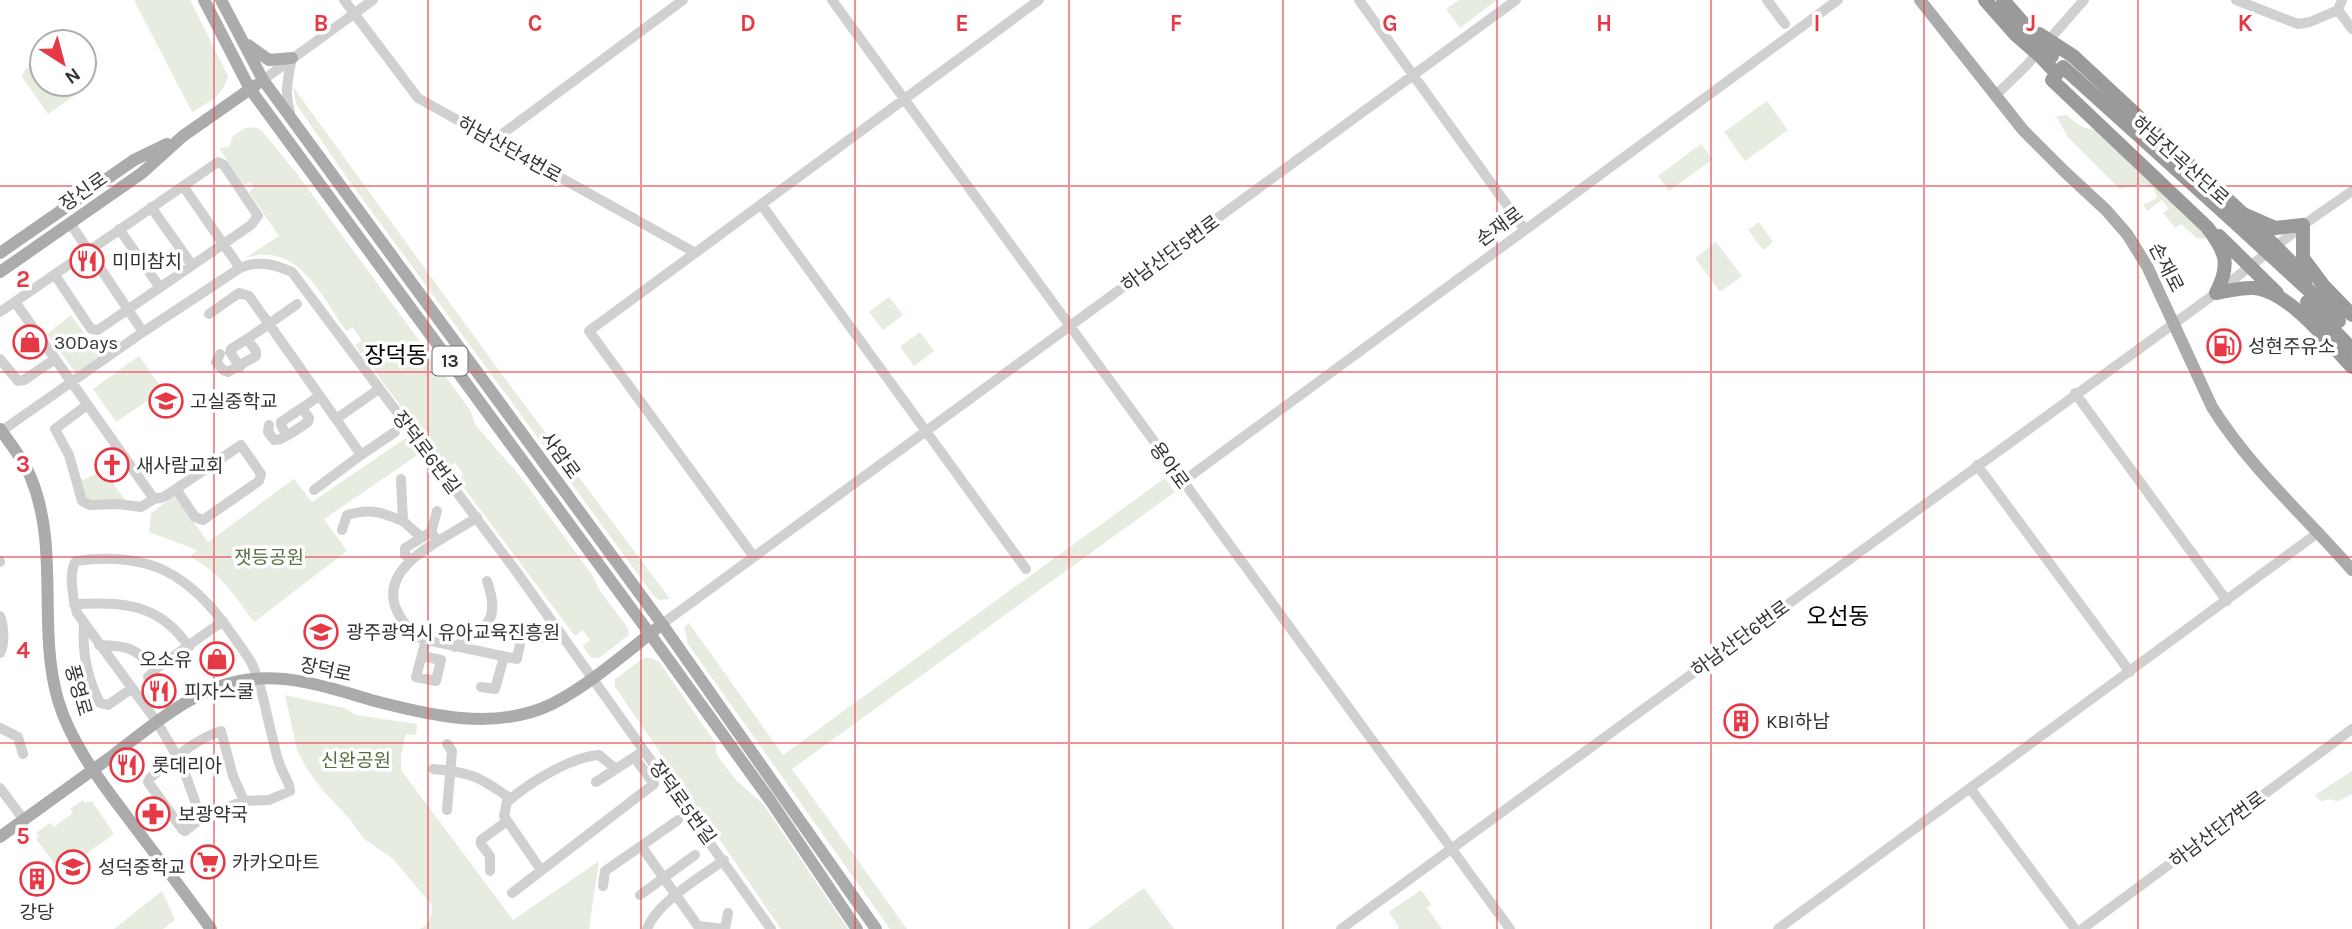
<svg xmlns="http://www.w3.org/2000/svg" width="2352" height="929" font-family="Karla,'Noto Sans KR',sans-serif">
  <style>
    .green { fill: #e6ecdf }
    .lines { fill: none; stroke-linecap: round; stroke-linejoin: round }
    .minor { stroke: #d0d0d0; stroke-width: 10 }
    .major { stroke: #ababab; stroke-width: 12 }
    .highway { stroke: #9a9a9a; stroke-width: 14 }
    .highway-bridge { stroke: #9a9a9a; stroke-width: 14 }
    .grid { fill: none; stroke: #e63946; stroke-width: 2; stroke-opacity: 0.55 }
    .labels { text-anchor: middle; stroke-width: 7; stroke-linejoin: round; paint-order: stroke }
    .shield { fill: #fff; stroke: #707070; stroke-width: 2 }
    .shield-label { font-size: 18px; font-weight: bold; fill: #333 }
    .street-label { font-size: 19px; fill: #333; stroke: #fff }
    .poi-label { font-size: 19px; fill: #333; stroke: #fff; text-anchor: start }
    .park-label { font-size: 19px; fill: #56703f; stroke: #fff }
    .quarter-label { font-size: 23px; fill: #000; stroke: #fff }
    .grid-label { font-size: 23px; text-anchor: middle; font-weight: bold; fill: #e63946; stroke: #fff; stroke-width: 7; stroke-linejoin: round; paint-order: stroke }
  </style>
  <rect width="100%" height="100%" fill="#fff"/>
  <path class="green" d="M134 0H190L228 76C224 96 208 102 192 112Z
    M1459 0H1497L1460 28 1446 9Z
    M42 57V84H70L77 94 48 114 22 77 25 70Z
    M293 87 495 365 670 599 659 600 654 596 345 175 296 104Z
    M1767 101 1788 130 1745 161 1724 132Z
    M2067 115C2077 125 2084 129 2098 130 2127 156 2154 183 2180 211 2189 220 2203 227 2206 239L2197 238 2181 224 2175 228 2163 213 2169 209 2162 200 2147 211 2143 205 2157 198 2153 187 2144 184 2120 189 2068 137 2056 116Z
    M245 128C248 128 253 127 257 128 264 130 287 163 295 171L470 410 476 426 520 476 592 575 600 591 628 628 629 635 599 658H591L583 646 590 640 583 630 575 636 458 480 464 475 455 463 447 468 355 345 362 341 353 327 346 331C321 295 298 241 245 258L279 236 249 192 254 188 250 182 244 185 219 148 229 147 233 136Z
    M1701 144 1713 159 1669 191 1658 176Z
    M1759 222 1773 242 1763 250 1748 230Z
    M1716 242 1742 276 1720 292 1695 258Z
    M889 297 903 315 883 330 869 312Z
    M71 315 101 355 76 373 47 334Z
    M920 332 934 351 914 366 900 347Z
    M139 356 163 390 116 422 93 389Z
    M406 438 419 454 324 519 347 551 254 622C235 596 219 571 190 557L197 550 149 532 151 513 175 496 208 542 294 479 312 502Z
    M104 468 108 477 126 501 86 500 80 479 85 480Z
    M1165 478 1175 492 792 769 907 929H890L688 644 684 628 689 623 783 755Z
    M644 658H652L660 663 716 744V752L721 761 736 780 763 804 848 929H781L615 687V679Z
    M285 695 344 708 356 715 417 724 416 735 406 734 401 756V770L513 920 599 861 589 929H420C429 924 433 916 432 905L392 858 364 839 349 818 325 793 307 769 297 750Z
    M2352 771V794L2338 801 2327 799 2322 802 2315 795Z
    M83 800 85 803 92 801 114 834 61 872 36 839 39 837 36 833 50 823 54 827 73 813 70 809Z
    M1144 888 1174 929H1088Z
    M1421 890 1431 904 1427 908 1442 929H1398L1399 927 1389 912Z
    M162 891 175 920 163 929H114Z"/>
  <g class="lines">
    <path class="minor" d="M344 0 418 98 694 252
      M832 0 1510 929
      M1359 0 1525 230
      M1767 0 1785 24
      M2236 0 2298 24 2310 22 2338 10 2342 0
      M2338 10 2352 29
      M263 80 373 0
      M1995 96 2026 66 2084 0
      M290 112C284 93 288 78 292 58
      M494 140 683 0
      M183 186 240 268
      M761 204 1026 569
      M151 207 192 265
      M70 223 143 332
      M119 229 159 286
      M15 302 154 499
      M0 312 218 162 224 165 258 216 251 225 98 330 91 329 55 275
      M209 314 239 293 249 296 269 324 297 304
      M220 354 216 362 223 370 228 372 256 356V351L247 339 269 324 336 419
      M0 359 18 381 24 380 55 359
      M240 367 230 352 231 349 247 339
      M379 389 336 419 361 455 395 432
      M2075 393 2227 601
      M87 405 55 429 69 455 82 501 90 505 119 504 141 507 154 499 164 497 241 445 261 474 259 481 203 520 195 517 176 489
      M302 408 281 422V425L286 434H290L308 422 309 418 302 408 319 396
      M269 425 268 432 274 440 281 439 288 435
      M0 432 143 332 240 268C258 260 274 264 292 272L516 571 771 929
      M1977 465 2130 672
      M401 479 403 521 421 537
      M1182 482 1838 0
      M314 490 361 455
      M477 517C449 538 381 562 395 606 400 620 409 631 422 639L517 659 522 634 545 638
      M342 530 347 515C371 508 381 512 403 521
      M434 536 431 532 437 511
      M754 557 589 331 1039 0
      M411 560 405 555V548L431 532
      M0 561V562
      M74 604C124 602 159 603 189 647
      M0 616C4 626 5 645 0 653
      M662 624 1516 0
      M84 625C82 653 87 678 100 703L108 705 131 689
      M99 645C132 646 133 649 157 668
      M454 647C487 626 501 622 487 581
      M422 656 441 660 436 681 416 677 426 640
      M148 677 157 668 223 621
      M481 687 495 689 504 657
      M0 728 18 737 23 754
      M433 769C471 772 480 777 511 799
      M596 782 639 754
      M0 788 24 820
      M1970 788 2075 929
      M447 810 452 751 447 744
      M203 817 197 807 182 765 157 722 77 613C73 600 68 572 76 561 149 551 190 574 231 633 238 643 246 653 252 664 262 685 266 713 272 736 275 748 277 761 283 772 286 779 290 784 290 791L269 800 244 801 203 817 185 831 182 829 148 782 150 778C171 761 195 739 221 731L233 776 244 801
      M678 820 641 846 698 926 725 929 728 913
      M541 870 504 816 507 802C529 783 570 757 599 755L616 769
      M490 871V856L481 844V840L507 821
      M603 886 605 871 641 846
      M512 893 654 784 634 757
      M640 895 695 855
      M647 929C657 902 701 877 724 860
      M1341 929 2216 293 2303 225 2352 191
      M1778 929 2319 532
      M2082 929 2352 729"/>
    <path class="major" d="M204 0 250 89 650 634 770 800 857 929
      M221 0 263 80 662 624 876 929
      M1920 0 2023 130 2064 171 2106 210 2127 234 2147 266 2212 407C2250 468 2305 516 2352 570
      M248 45 269 60 292 58
      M0 253 134 160 167 144
      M0 272 142 173 183 136 256 85
      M0 429C11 445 24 460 31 478 60 548 37 628 58 700 71 744 101 782 128 818 156 855 184 892 211 929
      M0 837C37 810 75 783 112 756 152 726 193 688 245 680 289 673 333 689 375 701 432 716 496 731 552 704 586 687 626 653 656 629"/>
    <path class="highway" d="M2073 56 2243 214 2275 228 2303 225V258L2323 285 2352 315
      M2063 67 2230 218
      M2052 80 2207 227C2226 252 2231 264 2216 293
      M2251 222 2291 262 2310 276
      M2219 236 2277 293
      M2216 293C2228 291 2242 287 2254 288 2289 291 2329 343 2352 367
      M2315 296 2339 321
      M2307 302 2352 349"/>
    <path class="highway-bridge" d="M1985 0 2016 35 2040 56 2057 74
      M2003 0 2052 56
      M2039 34 2073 56
      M2230 218 2315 296"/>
  </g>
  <path class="grid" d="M214 0V929M428 0V929M641 0V929M855 0V929M1069 0V929M1283 0V929M1497 0V929M1711 0V929M1924 0V929M2138 0V929M0 186H2352M0 372H2352M0 557H2352M0 743H2352"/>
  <defs>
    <symbol id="restaurant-ring" viewBox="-11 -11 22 22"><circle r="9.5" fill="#fff" stroke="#e63946" stroke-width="1.5"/><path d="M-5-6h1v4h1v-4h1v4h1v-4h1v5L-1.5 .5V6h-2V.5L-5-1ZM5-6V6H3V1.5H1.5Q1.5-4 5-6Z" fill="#e63946"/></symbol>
    <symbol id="shop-ring" viewBox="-11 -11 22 22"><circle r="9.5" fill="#fff" stroke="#e63946" stroke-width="1.5"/><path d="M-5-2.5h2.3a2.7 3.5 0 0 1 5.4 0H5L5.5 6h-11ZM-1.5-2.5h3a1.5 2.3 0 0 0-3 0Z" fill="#e63946"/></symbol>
    <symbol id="fuel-ring" viewBox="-11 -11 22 22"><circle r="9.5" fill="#fff" stroke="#e63946" stroke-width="1.5"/><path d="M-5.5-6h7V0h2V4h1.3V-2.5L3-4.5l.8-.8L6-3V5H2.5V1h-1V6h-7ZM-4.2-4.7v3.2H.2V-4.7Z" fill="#e63946"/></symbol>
    <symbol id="school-ring" viewBox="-11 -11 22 22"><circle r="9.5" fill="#fff" stroke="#e63946" stroke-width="1.5"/><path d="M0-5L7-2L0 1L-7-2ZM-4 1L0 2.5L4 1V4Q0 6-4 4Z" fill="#e63946"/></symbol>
    <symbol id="church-ring" viewBox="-11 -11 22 22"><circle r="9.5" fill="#fff" stroke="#e63946" stroke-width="1.5"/><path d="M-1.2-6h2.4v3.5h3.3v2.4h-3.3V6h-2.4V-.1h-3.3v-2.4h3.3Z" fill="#e63946"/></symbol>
    <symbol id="building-ring" viewBox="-11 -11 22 22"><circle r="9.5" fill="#fff" stroke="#e63946" stroke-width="1.5"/><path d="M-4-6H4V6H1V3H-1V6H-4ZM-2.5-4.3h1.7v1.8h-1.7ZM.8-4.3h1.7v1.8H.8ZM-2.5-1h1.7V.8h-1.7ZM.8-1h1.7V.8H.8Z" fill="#e63946"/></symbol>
    <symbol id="pharmacy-ring" viewBox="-11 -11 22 22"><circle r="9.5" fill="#fff" stroke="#e63946" stroke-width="1.5"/><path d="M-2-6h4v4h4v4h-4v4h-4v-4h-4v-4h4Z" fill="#e63946"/></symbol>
    <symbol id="supermarket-ring" viewBox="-11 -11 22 22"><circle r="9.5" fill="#fff" stroke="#e63946" stroke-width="1.5"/><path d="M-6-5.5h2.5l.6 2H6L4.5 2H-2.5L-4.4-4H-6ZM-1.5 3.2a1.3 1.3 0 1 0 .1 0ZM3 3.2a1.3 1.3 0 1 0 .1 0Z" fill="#e63946"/></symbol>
  </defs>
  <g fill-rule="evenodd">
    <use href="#restaurant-ring" x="68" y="242" width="38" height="38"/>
    <use href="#shop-ring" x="11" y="323" width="38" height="38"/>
    <use href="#fuel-ring" x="2205" y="327" width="38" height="38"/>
    <use href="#school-ring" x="147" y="382" width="38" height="38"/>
    <use href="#church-ring" x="93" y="446" width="38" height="38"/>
    <use href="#school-ring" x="302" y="613" width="38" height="38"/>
    <use href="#shop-ring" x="198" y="640" width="38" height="38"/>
    <use href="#restaurant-ring" x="140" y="672" width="38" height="38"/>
    <use href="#building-ring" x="1722" y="702" width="38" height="38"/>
    <use href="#restaurant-ring" x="108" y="746" width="38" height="38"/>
    <use href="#pharmacy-ring" x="134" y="795" width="38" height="38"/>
    <use href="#supermarket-ring" x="189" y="843" width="38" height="38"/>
    <use href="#school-ring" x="54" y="848" width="38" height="38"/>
    <use href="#building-ring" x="18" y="860" width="38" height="38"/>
  </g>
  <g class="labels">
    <rect class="shield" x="432.5" y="346.5" width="35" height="29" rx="5"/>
    <g class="shield-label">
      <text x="450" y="367">13</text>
    </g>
    <g class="street-label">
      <text transform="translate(510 149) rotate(29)" y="7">하남산단4번로</text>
      <text transform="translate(2181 160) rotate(42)" y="7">하남진곡산단로</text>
      <text transform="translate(83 191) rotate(-35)" y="7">장신로</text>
      <text transform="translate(1499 226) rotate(-36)" y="7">손재로</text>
      <text transform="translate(1170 253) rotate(-36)" y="7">하남산단5번로</text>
      <text transform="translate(2167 267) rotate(63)" y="7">손재로</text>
      <text transform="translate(427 452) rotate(53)" y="7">장덕로6번길</text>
      <text transform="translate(561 455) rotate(54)" y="7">사암로</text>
      <text transform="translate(1170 465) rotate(54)" y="7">용아로</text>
      <text transform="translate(1740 638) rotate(-36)" y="7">하남산단6번로</text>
      <text transform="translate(326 669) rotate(12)" y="7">장덕로</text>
      <text transform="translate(79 690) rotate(74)" y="7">풍영로</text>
      <text transform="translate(683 802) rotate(54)" y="7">장덕로5번길</text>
      <text transform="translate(2217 829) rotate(-37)" y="7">하남산단7번로</text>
    </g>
    <g class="poi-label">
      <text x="112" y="268">미미참치</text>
      <text x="54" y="349">30Days</text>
      <text x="2248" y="353">성현주유소</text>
      <text x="190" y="408">고실중학교</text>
      <text x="136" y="472">새사람교회</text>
      <text x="346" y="639">광주광역시 유아교육진흥원</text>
      <text x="192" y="666" text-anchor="end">오소유</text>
      <text x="184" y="698">피자스쿨</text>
      <text x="1766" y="728">KBI하남</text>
      <text x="152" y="772">롯데리아</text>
      <text x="178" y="821">보광약국</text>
      <text x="232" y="869">카카오마트</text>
      <text x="98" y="874">성덕중학교</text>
      <text x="37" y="919" text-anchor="middle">강당</text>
    </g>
    <g class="park-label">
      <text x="269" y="564">잿등공원</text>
      <text x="356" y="767">신완공원</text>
    </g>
    <g class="quarter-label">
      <text x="396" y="363">장덕동</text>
      <text x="1838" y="624">오선동</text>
    </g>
  </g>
  <g class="grid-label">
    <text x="321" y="31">B</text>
    <text x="535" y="31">C</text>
    <text x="748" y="31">D</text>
    <text x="962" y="31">E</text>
    <text x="1176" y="31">F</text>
    <text x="1390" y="31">G</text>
    <text x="1604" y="31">H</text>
    <text x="1817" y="31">I</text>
    <text x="2031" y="31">J</text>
    <text x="2245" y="31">K</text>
    <text x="23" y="287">2</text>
    <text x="23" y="472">3</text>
    <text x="23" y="658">4</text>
    <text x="23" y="844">5</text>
  </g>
  <g transform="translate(63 63) rotate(144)"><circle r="33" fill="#ffffff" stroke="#adadad" stroke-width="2"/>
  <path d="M0-5L12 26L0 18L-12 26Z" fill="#e63946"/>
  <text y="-10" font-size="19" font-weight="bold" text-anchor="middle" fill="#333333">N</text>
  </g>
</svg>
